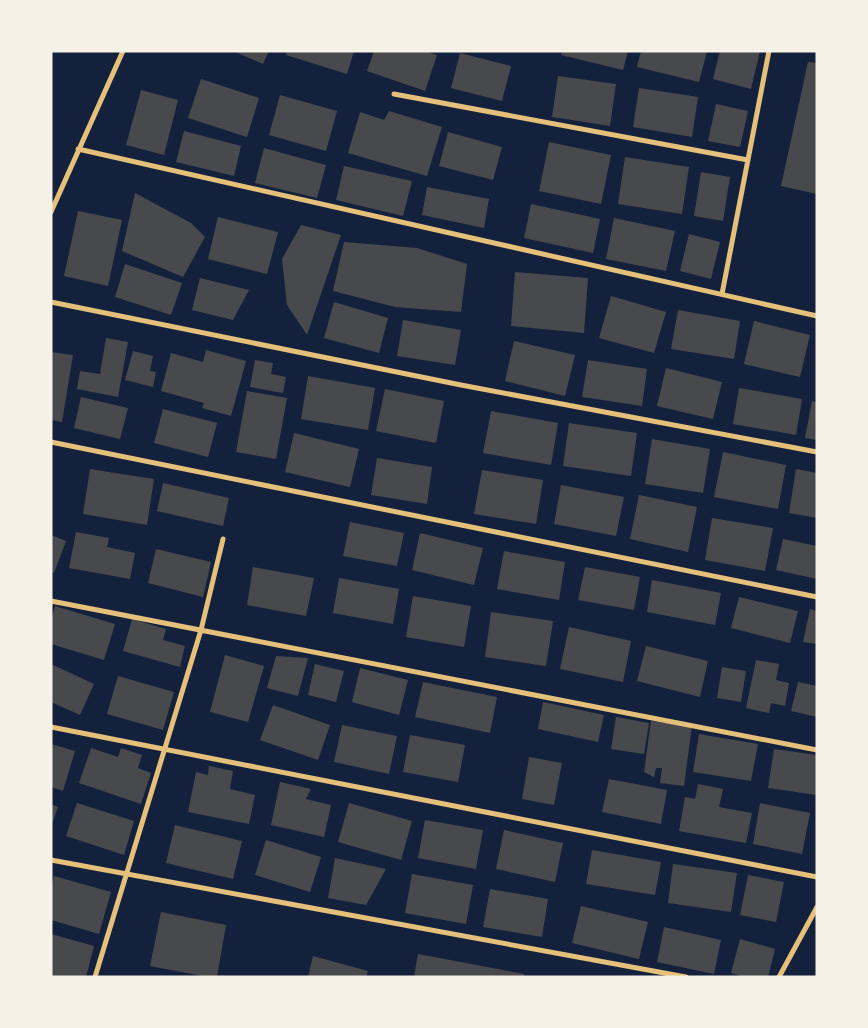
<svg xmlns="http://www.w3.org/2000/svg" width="868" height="1028" font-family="Ubuntu,sans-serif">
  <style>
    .building { fill: #48494c }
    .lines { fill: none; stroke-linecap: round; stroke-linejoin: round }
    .minor { stroke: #e5c07b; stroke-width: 5 }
  </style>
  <rect width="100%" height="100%" fill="#14213d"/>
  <path class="building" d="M233 51H269L263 64Z
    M287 51H354L347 74 286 55Z
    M374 51H425L437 55 425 91 367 71Z
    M562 51H628L623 70 561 55Z
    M641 51H707L699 82 637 67Z
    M720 51H760L751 89 713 79Z
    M460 53 511 66 502 101 451 88Z
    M808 62 817 63V194L781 186Z
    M558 76 616 84 610 126 552 117Z
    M201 79 259 98 247 137 188 118Z
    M639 88 698 97 692 137 633 127Z
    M141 90 178 100 164 155 126 145Z
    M280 95 337 111 326 151 269 135Z
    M716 104 748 111 740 147 708 141Z
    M389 111 442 127 427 176 348 153 360 112 384 120Z
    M184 131 241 146 234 176 176 162Z
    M448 132 502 147 493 180 439 166Z
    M549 142 611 155 601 204 539 191Z
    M264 148 326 165 317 198 255 183Z
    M625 157 689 167 682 214 618 204Z
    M344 166 412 181 403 216 336 200Z
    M701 172 730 177 723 221 694 216Z
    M427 187 489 199 484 228 422 215Z
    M135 193 191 223 205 237 183 277 122 251Z
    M531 204 600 219 593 253 524 238Z
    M78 211 122 220 108 286 64 276Z
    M218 217 278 232 267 274 208 259Z
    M614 218 675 231 666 271 606 259Z
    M301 225 341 235 307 335 287 305 282 259Z
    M689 234 720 242 711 279 680 271Z
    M344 242 417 248 467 264 461 312 395 307 333 291Z
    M125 264 182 283 171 315 115 297Z
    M515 272 588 278 584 333 511 326Z
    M200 278 249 290 233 320 192 310Z
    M611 296 666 312 654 353 599 338Z
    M334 302 388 318 379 353 324 338Z
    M678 310 740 321 734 359 671 349Z
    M403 320 461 330 455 365 397 356Z
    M754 321 810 335 800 377 744 364Z
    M106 338 128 342 118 397 77 389 80 371 100 374Z
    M514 341 575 355 565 396 505 381Z
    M206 350 246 361 231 416 202 408 204 403 161 391 171 353 203 362Z
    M133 351 153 356 150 371 156 372 153 387 125 380Z
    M51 352 73 355 62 422 51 420Z
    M255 360 273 363 271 374 286 377 283 393 250 387Z
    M588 360 647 369 642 406 582 397Z
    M666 368 722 382 713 419 657 406Z
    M308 376 375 388 368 430 301 419Z
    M739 388 802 399 796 435 733 424Z
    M385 389 444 401 436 443 376 431Z
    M247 391 287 398 276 459 236 452Z
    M81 397 128 408 120 439 74 428Z
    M812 401 817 402V440L805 438Z
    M163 409 217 423 208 457 154 443Z
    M491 411 558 423 551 465 483 453Z
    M569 423 637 433 631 476 563 466Z
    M294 433 359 449 350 487 285 472Z
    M652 439 710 449 703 493 645 484Z
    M723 452 786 465 778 509 714 497Z
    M377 458 432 467 427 504 371 495Z
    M90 469 154 479 147 525 83 514Z
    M796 469 817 473V518L789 513Z
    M482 470 543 480 536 524 474 514Z
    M163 483 229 498 223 526 157 511Z
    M561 485 624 497 616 536 554 524Z
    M639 495 697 507 688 552 630 539Z
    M712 518 773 528 765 571 705 560Z
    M350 522 404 533 397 566 343 556Z
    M76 532 109 538 107 547 135 553 130 579 69 568Z
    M420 533 483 548 474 585 412 570Z
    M51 535 66 541 54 573 51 572Z
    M783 539 817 546V579L776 570Z
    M156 549 211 562 203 597 148 583Z
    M504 551 565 562 559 600 497 589Z
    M253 567 314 578 306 616 247 605Z
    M585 567 640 577 634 610 578 600Z
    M339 578 399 589 393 624 333 613Z
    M652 580 721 593 715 625 647 612Z
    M413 596 471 606 464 647 406 637Z
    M739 597 798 611 790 643 731 628Z
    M55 606 115 624 104 660 51 644V620Z
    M810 609 817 611V644L803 642Z
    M491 612 553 621 546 666 485 657Z
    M132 619 166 629 163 640 185 646 180 667 123 651Z
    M569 627 631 641 623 682 560 669Z
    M646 646 708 661 700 697 637 681Z
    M225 655 264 666 248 722 210 712Z
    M276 656 308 658 298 696 267 688Z
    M756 660 779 664 776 680 789 683 785 706 771 703 769 713 746 708Z
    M51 664 94 684 80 715 51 702Z
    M315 664 344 671 336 702 308 695Z
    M722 667 746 671 741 702 717 698Z
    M360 668 408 680 399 715 352 702Z
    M118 676 174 692 163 730 107 714Z
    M423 682 497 697 490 733 415 717Z
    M798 682 817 686V717L791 711Z
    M543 702 604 715 598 742 538 729Z
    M273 705 330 725 318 760 260 740Z
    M616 717 649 723 644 754 611 749Z
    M651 721 692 726 684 786 660 783 662 768H656L654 777 644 772Z
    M342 725 397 736 389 774 334 762Z
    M699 734 758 744 751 781 693 772Z
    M410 735 465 745 458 782 403 772Z
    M51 744 75 751 63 791 51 787Z
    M91 748 118 757 121 748 142 755 138 768 151 773 141 804 79 783Z
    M774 749 817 755V795L768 788Z
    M529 757 562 763 554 805 522 799Z
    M209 766 233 771 230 789 255 795 249 824 188 812 196 772 208 775Z
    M609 779 667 790 661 824 602 812Z
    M280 782 311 789 306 799 331 805 324 837 271 825Z
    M698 784 723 789 719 807 752 813 746 843 679 831 685 797 695 799Z
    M77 803 134 821 124 855 66 836Z
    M349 803 412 821 401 860 338 842Z
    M760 803 810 813 802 854 753 844Z
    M51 804 58 807 52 824H51Z
    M425 820 483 830 476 869 418 858Z
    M175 825 242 841 233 879 166 863Z
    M504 830 563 843 555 882 496 869Z
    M266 840 321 857 310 892 255 875Z
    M592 850 661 862 655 895 586 884Z
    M335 858 386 869 366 905 328 898Z
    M673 864 737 873 731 912 668 903Z
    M412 874 473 885 466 924 405 913Z
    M748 875 784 882 776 922 740 915Z
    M54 876 111 892 99 934 51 920V887Z
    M490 889 548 899 542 937 483 927Z
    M581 906 648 922 639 959 572 943Z
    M161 912 226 925 217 977H207L150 966Z
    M664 927 721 940 714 974 657 962Z
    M51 934 94 946 86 977H51Z
    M740 939 775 949 768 977H745L731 973Z
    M418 954 524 974V977H414Z
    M313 956 368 971 366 977H308Z"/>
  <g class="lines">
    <path class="minor" d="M394 94 748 160
      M78 149 817 316
      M51 212 123 51
      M722 294 769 51
      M51 302 461 385 817 452
      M51 442 817 597
      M51 601 817 750
      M51 727 817 877
      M51 860 686 977
      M95 977 201 630 223 539
      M779 977 817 907"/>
  </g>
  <rect width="868" height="1028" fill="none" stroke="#f6f1e7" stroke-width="105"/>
</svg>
